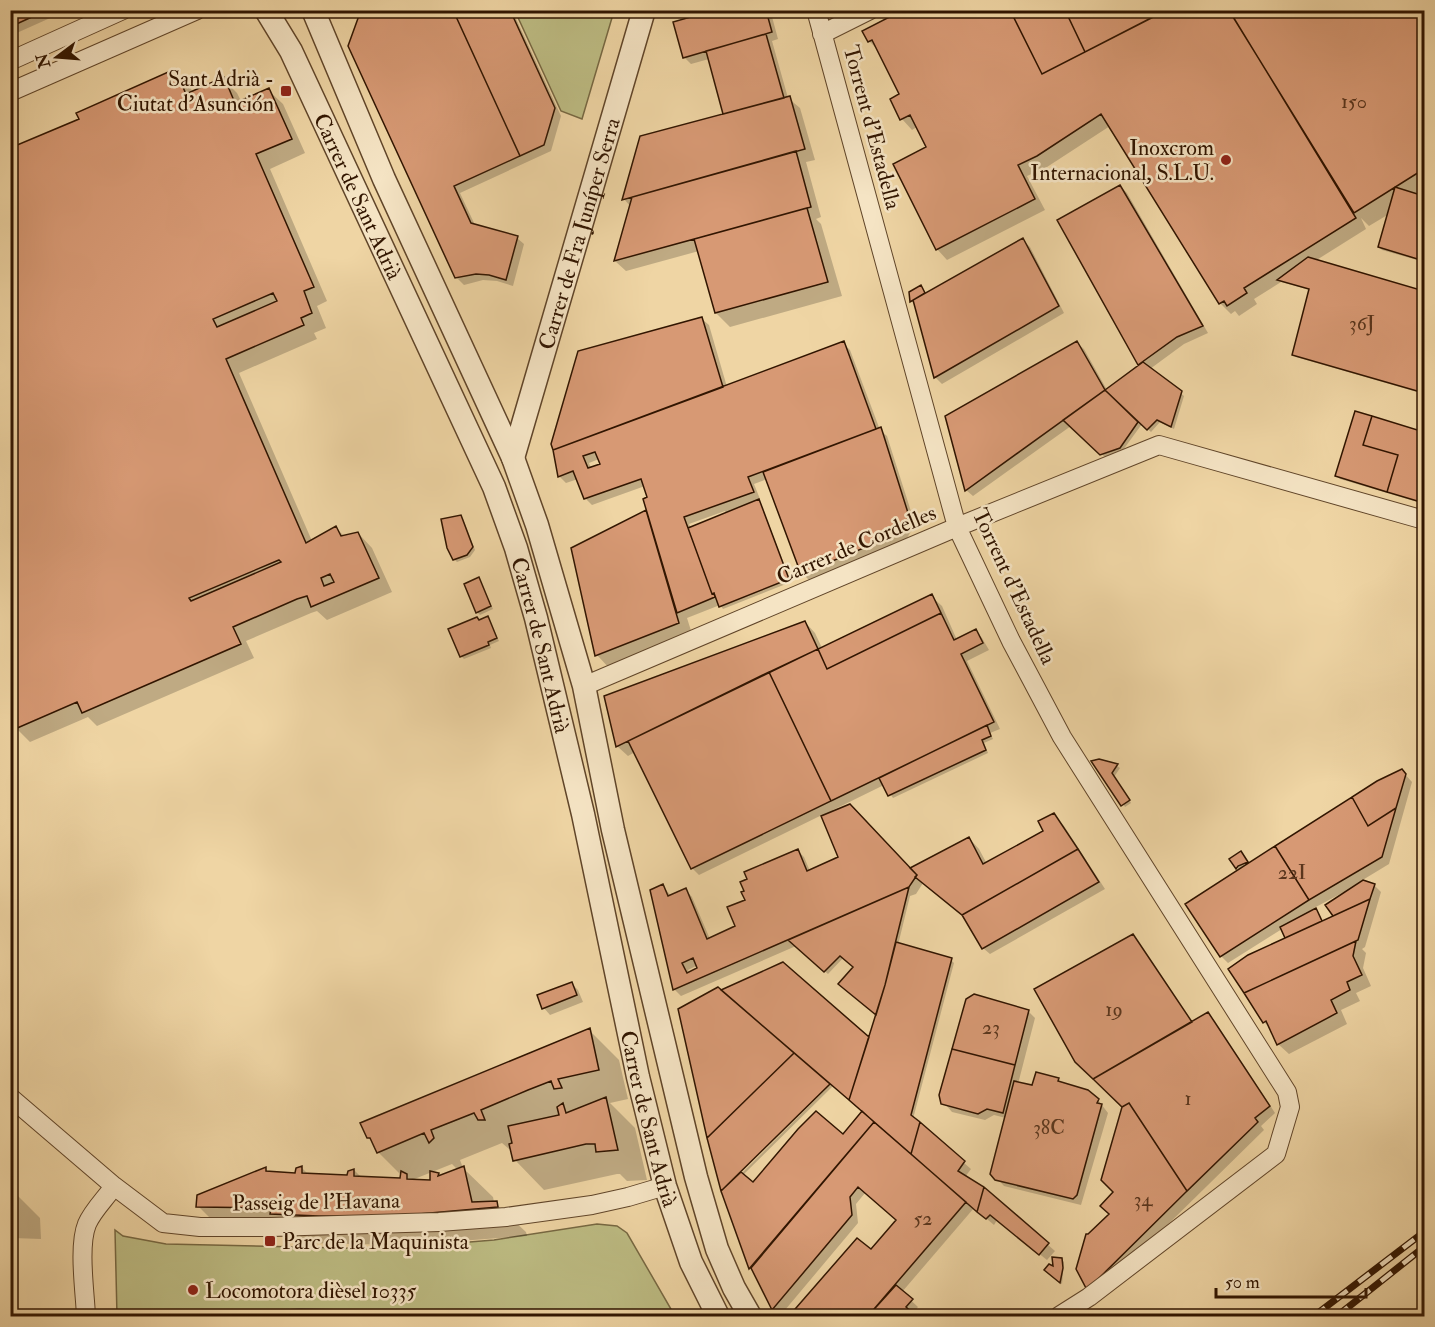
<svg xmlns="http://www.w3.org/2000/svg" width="1435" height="1327" font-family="'IM FELL Double Pica',serif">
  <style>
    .green { fill: #bdbc83; stroke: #776842; stroke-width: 1.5 }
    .water { fill: #9fb6b2; stroke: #73766b; stroke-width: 1.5 }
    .shadow { fill: #0003; fill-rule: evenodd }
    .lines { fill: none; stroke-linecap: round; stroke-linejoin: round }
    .shore { stroke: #686659; stroke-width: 1.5 }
    .building { fill: #d79974; stroke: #311500; stroke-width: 1.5; fill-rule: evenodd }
    .minor-casing { stroke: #604529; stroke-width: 20 }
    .tertiary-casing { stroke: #604529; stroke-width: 25 }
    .minor { stroke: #f5e4c4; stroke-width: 18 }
    .tertiary { stroke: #f5e4c4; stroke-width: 22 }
    .rail-casing { stroke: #311500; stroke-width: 7 }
    .rail { stroke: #f5e4c4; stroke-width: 4.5; stroke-dasharray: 14; stroke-linecap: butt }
    .poi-dot { fill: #8f2418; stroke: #f5e4c4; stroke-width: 2 }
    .labels { text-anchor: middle; stroke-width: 5; stroke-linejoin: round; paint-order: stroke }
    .number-label { font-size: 20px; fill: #5a361d }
    .poi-label { font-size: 22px; fill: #311500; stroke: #f5e4c4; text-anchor: end }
    .street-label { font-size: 22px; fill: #311500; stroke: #f5e4c4 }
  </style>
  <rect width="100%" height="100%" fill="#efd5a4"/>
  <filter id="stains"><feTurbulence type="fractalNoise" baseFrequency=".00333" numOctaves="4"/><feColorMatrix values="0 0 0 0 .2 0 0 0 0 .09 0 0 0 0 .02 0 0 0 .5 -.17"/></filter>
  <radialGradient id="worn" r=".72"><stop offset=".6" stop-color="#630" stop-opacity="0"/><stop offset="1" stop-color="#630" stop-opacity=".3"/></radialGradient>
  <path class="green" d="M515 11H614L582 119 561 111Z
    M597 1224 617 1226 627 1233 675 1316H117L115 1230 123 1236 166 1244 384 1249 494 1240Z"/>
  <path class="water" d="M301 1309 345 1310 387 1316H243V1313Z"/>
  <path class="shadow" d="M10 10H68L10 36Z
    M363 10H512L561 116 551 151 460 193 475 225 517 238 524 244 513 286 497 281 483 280 464 285 457 278Z
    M695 10H776L771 13 778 39 772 41 788 98 800 108 815 160 806 162 821 217 816 219 821 224 842 296 730 327 716 313 699 251 626 271 615 261 631 207 624 199 726 115 709 59 691 64 684 57 708 14Z
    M906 10H1231L1236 18 1250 10H1424V192L1418 195 1424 197V262L1382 250 1379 247 1389 214 1369 226 1361 218 1366 229 1315 261 1424 293V394L1296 357 1293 354 1310 290 1281 282 1254 299 1257 304 1239 316 1235 311 1231 314 1220 303 1110 126 1047 167 1027 176 1045 210 947 260 937 249 928 148 917 127 912 130 902 119 901 94 880 52 869 41Z
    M175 71 189 85 193 93 223 79 237 93 241 101 268 90 283 104 305 153 270 169 327 301 317 306 326 328 314 333 317 339 239 373 312 541 336 528 345 537 358 533 372 548 392 592 327 620 317 611 311 613 246 641 254 658 97 726 88 717 30 742 16 728 81 119Z
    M1120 186 1127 193 1208 333 1184 344 1150 369 1184 396 1174 429 1160 422 1151 432 1142 424 1123 450 1105 457 1071 426 973 496 966 490 1077 343 1084 349 1107 390 1140 364 1059 221Z
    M1023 240 1030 247 1064 313 942 384 935 377 915 303 911 301 910 293 923 290 926 295Z
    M702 319 709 325 727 387 843 343 850 350 880 430 887 436 915 524 906 540 809 580 802 573 767 479 754 484 760 499 757 500 761 504 791 582 723 609 720 605 687 618 693 637 611 670 597 655 572 549 646 512 650 515 649 498 645 486 592 505 585 498 578 479 566 483 559 476ZM599 459 602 464 591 468 589 463ZM725 511 726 514 691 528 689 524Z
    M1356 413 1424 433V504L1340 479 1337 476Z
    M460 516 463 519 475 550 470 557 457 562 454 559Z
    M479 579 493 609 480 615 477 612Z
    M931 596 942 606 957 640 976 631 982 638 989 650 967 661 1000 729 990 733 993 739 984 743 988 753 893 798 884 785 833 810 910 870 969 838 979 849 987 864 1045 831 1054 815 1064 826 1105 889 990 954 983 948 966 918 923 883 916 894 910 896 898 945 951 960 954 963 913 1119 971 1169 965 1177 986 1191 1055 1251 1047 1260 997 1220 994 1225 974 1208 902 1292 918 1307 912 1314 915 1316H791L857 1240 871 1251 897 1221 865 1193 856 1204 858 1223 780 1316 773 1309 755 1273 751 1269 723 1192 831 1084 829 1082 722 1188 726 996 869 1040 877 1015 855 968 844 957 828 974 796 946 681 996 675 990 652 891 663 886 671 896 686 890 692 897 710 939 737 927 747 901 797 850 804 857 810 871 840 858 822 815 699 875 692 868 635 752 628 756 617 746 805 622 815 633 822 648ZM698 965 699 969 689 973 688 970ZM833 1086 863 1111 843 1136 753 1184 743 1175Z
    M488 618 499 641 490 645 491 648 464 659 461 656 480 621Z
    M1099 761 1117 766 1120 768 1114 777 1131 803 1125 807Z
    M1402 771 1412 782 1389 864 1361 881 1374 885 1381 892 1365 947 1362 949 1366 953 1363 968 1371 986 1356 993 1360 1001 1341 1010 1347 1024 1289 1054 1278 1044 1271 1029 1264 1022 1230 970 1287 939 1282 929 1228 963 1221 956 1187 904 1240 871 1231 859 1244 856 1250 864ZM1344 892 1335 917 1324 928 1314 908Z
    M571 983 578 990 583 1002 550 1015 544 1008Z
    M1028 1011 1035 1018 1018 1084 1033 1087 1058 1079 1062 1084 1098 1100 1108 1113 1081 1205 1004 1186 992 1173 1006 1118 994 1115 985 1120 952 1112 945 1104Z
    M1208 1014 1215 1021 1275 1113 1261 1126 1264 1130 1095 1296 1115 1192 1192 1023Z
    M589 1030 619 1060 628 1099 610 1103 635 1128 647 1180 627 1181 620 1174H617L544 1190 515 1160 512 1149H509L502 1143 460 1160 463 1168 493 1197 494 1202 526 1232 527 1236 406 1245 302 1243 296 1237 228 1236 198 1206 265 1169 270 1173 296 1174 302 1168 309 1175 349 1177V1172L354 1170 362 1178 401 1180 402 1176 378 1152 374 1144 368 1137ZM452 1164 458 1170 441 1177 438 1174 431 1181 412 1180ZM479 1207 482 1210 368 1218Z
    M10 1188 40 1218 41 1239 13 1238 10 1236Z
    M1061 1259 1064 1262 1062 1284 1046 1270 1054 1269Z"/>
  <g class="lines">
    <path class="shore" d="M276 1316H347"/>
  </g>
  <path class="building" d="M10 10H47L10 27Z
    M361 10H453L520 156 454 186 471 223 518 236 506 280 489 275 476 274 455 278 348 46Z
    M453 10H510L555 108 544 145 520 156Z
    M715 10H766L772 32 683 58 673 22Z
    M903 10H1010L1042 74 1167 10H1229L1356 218 1244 288 1247 293 1227 306 1224 301 1219 304 1101 114 1037 156 1018 165 1035 199 936 250 893 164 926 147 910 115 900 120 890 99 899 94 872 40 868 42 862 31Z
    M1010 10H1065L1085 52 1042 74Z
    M1065 10H1147L1151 18 1085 52Z
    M1165 10 1151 18 1147 10Z
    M1246 10H1424V169L1354 213 1233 17Z
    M766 34 784 98 723 114 706 51Z
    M175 69 186 94 224 77 235 103 269 88 292 139 256 154 314 287 304 291 312 313 301 318 304 325 226 359 306 543 336 526 341 536 358 532 379 578 311 607 307 596 297 599 233 627 241 644 82 713 77 702 15 729 10 719V148L79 119 76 113ZM273 293 277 301 217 327 213 319ZM279 560 281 562 191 601 189 598ZM330 574 334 582 324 586 321 578Z
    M790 96 805 149 622 200 640 136Z
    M796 151 811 207 614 261 632 197Z
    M1120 185 1203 326 1177 337 1138 365 1057 220Z
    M1395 187 1424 196V261L1378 247Z
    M807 208 828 282 715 313 694 239Z
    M1023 238 1059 306 934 378 913 300Z
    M1308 257 1424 291V393L1292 355 1309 289 1277 280Z
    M921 285 925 293 910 302 909 292Z
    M702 317 723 387 553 450 551 444 578 351Z
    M844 341 876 429 748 477 754 492 684 517 712 594 714 593 715 597 677 613 643 499 647 497 641 479 584 499 573 471 558 477 553 450ZM595 452 600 464 588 468 583 456Z
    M1077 341 1105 390 965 491 945 416Z
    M1143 362 1182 391 1171 427 1157 420 1147 430 1105 390Z
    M1105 390 1138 422 1120 448 1100 455 1063 420Z
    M1355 411 1372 416 1363 445 1398 455 1387 492 1335 476Z
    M1372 416 1424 432V503L1387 492 1398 455 1363 445Z
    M881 427 909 516 900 533 801 574 763 472Z
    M759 499 789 579 719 607 714 593 712 594 688 528Z
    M646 510 679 623 595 656 571 548Z
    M461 515 473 547 467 555 453 560 447 548 441 519Z
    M479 577 491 606 476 613 464 584Z
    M932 594 941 613 827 669 818 649Z
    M941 613 954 640 976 629 983 643 961 654 994 722 831 801 769 672 818 649 827 669Z
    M488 616 497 638 488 642 489 645 460 657 448 629 477 617 479 620Z
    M805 621 818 649 616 747 604 696Z
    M769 672 831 801 691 869 628 741Z
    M987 725 991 736 982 740 986 750 888 796 879 778Z
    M1099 759 1118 764 1112 773 1130 800 1121 806 1091 761Z
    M1402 769 1406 774 1396 808 1368 826 1352 797 1377 781Z
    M1352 797 1368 826 1396 808 1382 857 1309 900 1275 846Z
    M850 804 917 875 909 887 673 990 650 890 663 884 668 896 686 888 707 939 735 926 727 907 745 900 741 892 744 891 740 882 747 879 744 872 798 849 807 871 838 857 821 816ZM693 958 697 968 687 973 682 963Z
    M1054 813 1078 849 962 915 915 877 917 875 910 868 969 837 983 864 1043 831 1038 821Z
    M1275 846 1309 900 1220 957 1185 904Z
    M1078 849 1099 882 982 949 962 915Z
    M1241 851 1248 862 1238 866 1236 869 1229 859Z
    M1363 880 1375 884 1370 899 1333 916 1325 905Z
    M909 887 885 985 876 1015 838 984 853 967 840 956 824 972 788 940Z
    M1370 899 1358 940 1244 993 1228 969 1248 955Z
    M1316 908 1322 921 1285 938 1280 927Z
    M1133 934 1192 1022 1093 1079 1075 1062 1034 989Z
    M1356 941 1353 956 1362 975 1347 982 1350 990 1331 1000 1337 1013 1277 1045 1266 1021 1263 1023 1244 993Z
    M896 942 952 958 911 1115 920 1122 911 1154 849 1100 885 985Z
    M783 962 869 1037 849 1100 721 990Z
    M572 982 577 995 542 1009 537 995Z
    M718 987 794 1053 707 1138 678 1009Z
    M974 994 1029 1010 1015 1065 952 1049 966 999Z
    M1208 1012 1270 1106 1255 1118 1258 1122 1187 1191 1129 1103 1122 1107 1093 1079Z
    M590 1028 599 1070 558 1079 562 1088 554 1089 551 1081 528 1090 481 1110 485 1120H478L474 1113 431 1130 434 1138 429 1143 424 1133 377 1153 370 1138H367L360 1123Z
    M952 1049 1015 1065 1003 1113 987 1109 978 1114 941 1104 939 1095Z
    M794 1053 830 1084 721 1191 707 1138Z
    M1036 1072 1059 1078 1058 1081 1088 1090 1099 1099 1097 1103 1102 1104 1077 1195 1073 1199 995 1180 990 1174 1014 1081 1032 1085Z
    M606 1097 618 1150 596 1152 595 1144H586L513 1161 509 1144 512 1143 508 1126 559 1115 557 1107 563 1103 566 1113Z
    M1129 1103 1187 1191 1087 1290 1076 1269 1086 1234H1088L1109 1214 1100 1206 1113 1192 1101 1180 1122 1107Z
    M816 1111 843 1134 862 1111 874 1122 749 1269 721 1191 741 1172 753 1182 798 1129Z
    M874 1122 966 1202 868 1316H789L857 1238 871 1249 896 1220 858 1187 850 1197 852 1215 772 1310 751 1268Z
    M920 1122 965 1161 958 1171 984 1187 977 1212 911 1154Z
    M302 1166V1173L347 1175 348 1171 354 1169V1176L400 1178 401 1171 407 1174V1179L430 1180V1171L439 1173 438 1176 464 1166 472 1202 497 1201 498 1207 396 1216H319L270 1214 271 1208 196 1207 197 1195 266 1167V1171L295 1173 296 1168Z
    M984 1187 1049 1243 1039 1255 990 1215 986 1219 977 1212Z
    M1052 1257 1062 1258 1063 1268 1060 1283 1044 1270 1049 1264 1053 1266Z
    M896 1285 913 1299 906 1307 916 1316H868Z"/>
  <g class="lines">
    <defs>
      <path id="minor" d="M816 10 957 527 1011 641 1062 737 1287 1092 1290 1107 1276 1154 1089 1297 1059 1316
        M822 34 870 10
        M10 61 123 10
        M10 92 197 10
        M584 686 957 527 1159 445 1424 520
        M10 1097 114 1186 163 1223 200 1227H271L439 1222 506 1217 592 1205 628 1197 665 1186
        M86 1316C85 1292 78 1246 87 1224 93 1210 106 1198 114 1186"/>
      <g id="tertiary">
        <path id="s1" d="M266 10 291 51 494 487 516 548 536 618 583 814 638 1077 665 1186 691 1262 718 1316"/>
        <path d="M313 10 384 179 513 458 537 525 584 686 613 830 696 1177 717 1249 734 1288 750 1316"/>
        <path id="s2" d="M513 458 644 10"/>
      </g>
    </defs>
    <use href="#minor" class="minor-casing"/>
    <use href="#tertiary" class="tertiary-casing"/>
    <use href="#minor" class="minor"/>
    <use href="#tertiary" class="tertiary"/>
    <defs>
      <path id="rail" d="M1314 1316 1424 1232
        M1337 1316 1424 1247"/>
    </defs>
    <use href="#rail" class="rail-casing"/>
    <use href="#rail" class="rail"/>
  </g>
  <g class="poi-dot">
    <rect x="280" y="85" width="12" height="12" rx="3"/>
    <circle cx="1226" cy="160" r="6"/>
    <rect x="264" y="1235" width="12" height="12" rx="3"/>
    <circle cx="193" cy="1290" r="6"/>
  </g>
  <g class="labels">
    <g class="number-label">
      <text x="1354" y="108">150</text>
      <text x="1362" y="330">36J</text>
      <text x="1292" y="879">22I</text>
      <text x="1114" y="1016">19</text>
      <text x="991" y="1034">23</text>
      <text x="1188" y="1105">1</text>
      <text x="1049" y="1134">38C</text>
      <text x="1143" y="1206">34</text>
      <text x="923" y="1225">52</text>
    </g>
    <g class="poi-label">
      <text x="274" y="86">Sant Adrià -<tspan x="274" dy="25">Ciutat d'Asunción</tspan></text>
      <text x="1214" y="155">Inoxcrom<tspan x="1214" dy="25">Internacional, S.L.U.</tspan></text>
      <text x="282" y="1249" text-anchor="start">Parc de la Maquinista</text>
      <text x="205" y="1298" text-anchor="start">Locomotora dièsel 10335</text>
    </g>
    <g class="street-label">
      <text transform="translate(873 127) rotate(75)" y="8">Torrent d'Estadella</text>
      <text dy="8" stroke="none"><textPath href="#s1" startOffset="208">Carrer de Sant Adrià</textPath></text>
      <text dy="8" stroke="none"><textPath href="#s2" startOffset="234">Carrer de Fra Juníper Serra</textPath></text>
      <text transform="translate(856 544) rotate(-23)" y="8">Carrer de Cordelles</text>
      <text transform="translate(1015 586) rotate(65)" y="8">Torrent d'Estadella</text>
      <text dy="8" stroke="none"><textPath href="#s1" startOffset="694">Carrer de Sant Adrià</textPath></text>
      <text dy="8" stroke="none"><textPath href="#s1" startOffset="1180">Carrer de Sant Adrià</textPath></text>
      <text transform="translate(316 1201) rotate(-1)" y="8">Passeig de l'Havana</text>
    </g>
  </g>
  <rect width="1435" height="1327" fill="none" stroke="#efd5a4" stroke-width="36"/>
  <rect x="12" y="12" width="1411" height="1303" fill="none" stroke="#311500" stroke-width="3"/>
  <rect x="18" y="18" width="1399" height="1291" fill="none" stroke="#311500" stroke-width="1.5"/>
  <g transform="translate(57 57) rotate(254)" stroke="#f5e4c4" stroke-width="4.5" paint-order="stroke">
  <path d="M0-4.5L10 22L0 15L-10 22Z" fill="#311500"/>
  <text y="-9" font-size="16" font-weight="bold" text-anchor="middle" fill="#311500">N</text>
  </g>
  <path d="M1216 1288v9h150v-9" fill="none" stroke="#311500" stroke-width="3"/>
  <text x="1225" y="1288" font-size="18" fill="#311500" stroke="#f5e4c4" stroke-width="4.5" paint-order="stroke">50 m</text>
  <rect width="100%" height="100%" filter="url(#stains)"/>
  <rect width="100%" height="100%" fill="url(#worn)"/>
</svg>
